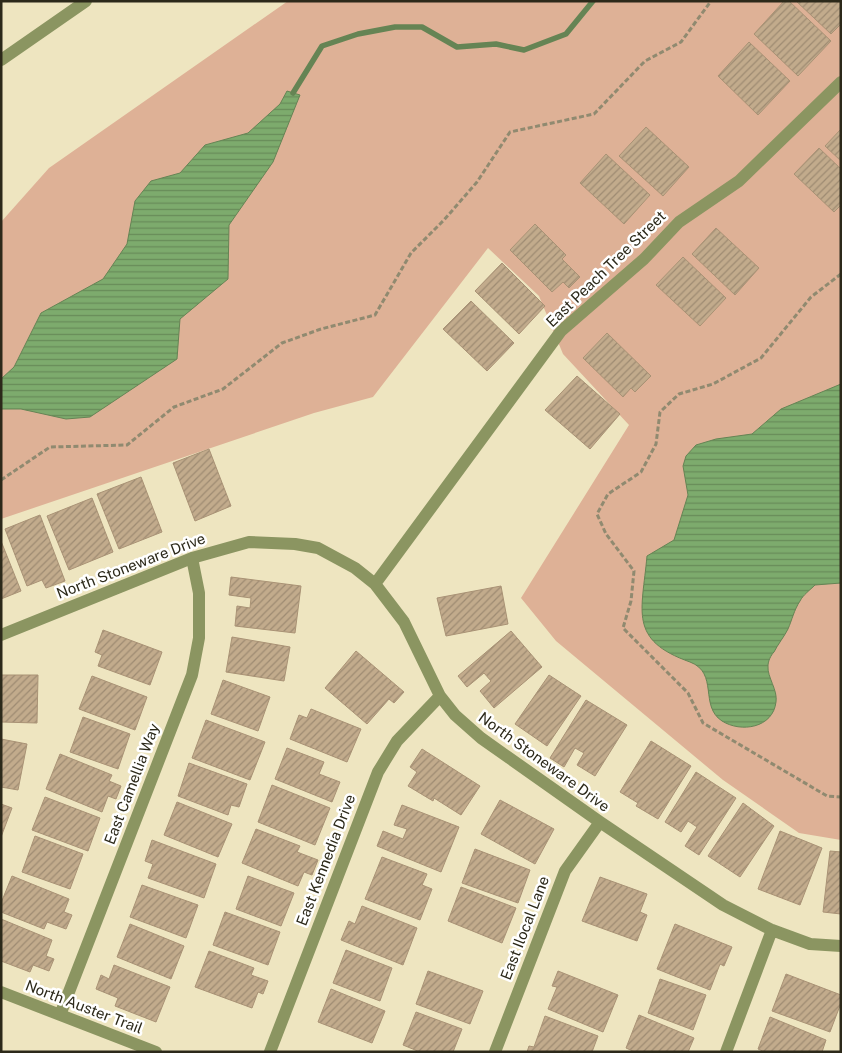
<svg xmlns="http://www.w3.org/2000/svg" width="842" height="1053" font-family="'Public Sans',sans-serif">
  <style>
    .grass { fill: #deb196 }
    .water { fill: url(#water-rules); stroke: #658454 }
    .lines { fill: none; stroke-linecap: round; stroke-linejoin: round }
    .stream { stroke: #658454; stroke-width: 5.5 }
    .building { fill: url(#building-hatch); stroke: #a99275 }
    .path { stroke: #908a70; stroke-width: 3; stroke-dasharray: 5 2.5; stroke-linecap: butt }
    .street { stroke: #8b9561; stroke-width: 12 }
    .labels { text-anchor: middle; stroke-width: 5; stroke-linejoin: round; paint-order: stroke }
    .street-label { font-size: 15px; fill: #2c291a; stroke: #fff }
  </style>
  <defs>
    <pattern id="water-rules" width="6" height="5" patternUnits="userSpaceOnUse" patternTransform="scale(1.25)"><rect width="6" height="5" fill="#7dab6d"/><path d="M0 2.5h6" fill="none" stroke="#678b59"/></pattern>
    <pattern id="building-hatch" width="6" height="6" patternUnits="userSpaceOnUse" patternTransform="scale(1.25)"><rect width="6" height="6" fill="#c2ab8c"/><path d="M-1 1l2-2M0 6l6-6M5 7l2-2" fill="none" stroke="#9e8b72"/></pattern>
  </defs>
  <rect width="100%" height="100%" fill="#eee5c0"/>
  <path class="grass" d="M288 1H841V840L799 833 723 780 556 641 521 598 629 425 563 354 539 296 488 248 373 397 314 413 1 519V222L49 168Z"/>
  <path class="water" d="M287 91 300 95 273 162 229 225 228 279 180 319 177 359 90 417 66 419 21 409H1V379L14 367 41 313 103 279 127 244 135 201 151 181 180 173 205 145 248 133 280 104Z
    M841 384V583L815 585C810 590 803 595 800 601 794 610 792 620 788 629 784 637 778 644 774 652 771 655 768 661 768 666 767 677 778 690 776 702 773 728 741 733 722 721 699 706 719 673 690 662 628 640 642 612 647 556L674 540 688 495 683 466 686 456 696 445 716 439 752 434 781 409Z"/>
  <g class="lines">
    <path class="stream" d="M293 93 322 46 358 34 395 27H422L457 47 496 44 524 50 566 34 593 1"/>
  </g>
  <path class="building" d="M784 1H789L831 41 798 76 754 34Z
    M796 1H841V24L831 34Z
    M749 42 790 81 758 115 718 76Z
    M646 127 689 167 663 196 619 156Z
    M841 129V161L825 146Z
    M819 148 841 169V205L834 212 794 174Z
    M606 154 650 195 624 224 580 183Z
    M535 224 566 255 562 259 580 277 569 288 563 282 552 292 510 250Z
    M716 228 759 268 735 295 692 254Z
    M683 257 726 298 700 326 656 285Z
    M502 263 545 306 519 334 475 291Z
    M471 301 514 343 487 371 443 329Z
    M607 333 651 376 635 392 631 388 623 397 583 358Z
    M577 376 620 414 590 449 545 410Z
    M209 449 231 506 195 521 173 463Z
    M141 477 162 532 119 549 97 494Z
    M92 498 113 552 69 570 47 516Z
    M40 515 65 581 46 588 42 580 27 586 5 529Z
    M1 541 21 591 1 599Z
    M231 577 301 586 295 633 235 626 237 606 250 608 251 598 229 595Z
    M501 586 508 624 446 636 437 598Z
    M103 630 162 652 150 685 98 666 102 655 95 652Z
    M511 631 542 667 494 708 480 691 491 681 484 673 467 687 458 676Z
    M232 637 290 647 284 681 226 672Z
    M356 651 404 692 394 703 389 699 367 724 325 688Z
    M1 675H38L37 723 1 722Z
    M549 675 581 696 547 746 515 724Z
    M92 676 147 697 135 730 79 709Z
    M223 680 270 697 258 731 211 714Z
    M586 700 627 725 595 776 577 765 584 753 575 748 564 767 550 758Z
    M311 709 361 729 347 762 290 739 299 715 307 718Z
    M83 717 130 734 118 769 70 752Z
    M206 720 265 742 250 780 192 758Z
    M1 739 27 744 18 790 1 787Z
    M651 741 691 766 658 819 636 806 638 803 620 792Z
    M287 748 324 762 319 774 340 782 332 802 275 779Z
    M422 749 480 786 461 815 434 798 433 801 408 786 417 772 410 767Z
    M60 754 112 775 109 781 121 786 116 799 108 796 102 812 46 789Z
    M189 763 247 784 239 807 231 805 228 815 178 796Z
    M696 772 736 798 699 855 685 846 697 827 688 821 681 832 665 822Z
    M272 785 330 808 315 845 258 822Z
    M45 797 100 818 88 851 32 830Z
    M500 800 554 829 535 864 481 834Z
    M177 802 232 824 218 857 164 835Z
    M743 803 774 826 740 877 708 856Z
    M1 804 12 808 1 837Z
    M402 805 459 827 441 872 377 846 383 831 403 839 407 829 394 825Z
    M256 829 300 846 297 852 318 860 312 875 304 872 298 886 242 863Z
    M780 831 822 848 800 905 758 889Z
    M35 836 83 854 70 889 22 872Z
    M152 840 216 864 204 898 148 878 153 864 145 861Z
    M475 849 530 870 518 903 462 883Z
    M830 851 841 852V914L823 912Z
    M382 857 427 874 422 885 432 889 420 920 365 899Z
    M12 876 69 899 64 912 72 915 66 929 47 922 44 929 1 912V903Z
    M248 876 294 893 281 926 236 909Z
    M600 877 647 894 640 912 647 915 637 941 582 921Z
    M142 885 198 905 186 938 130 917Z
    M461 887 516 908 502 943 448 921Z
    M362 906 417 928 403 965 341 940 349 921 355 924Z
    M225 912 280 932 268 965 213 945Z
    M1 919 52 940 46 956 54 959 49 971 33 965 30 972 1 961Z
    M130 924 184 946 171 979 117 957Z
    M675 924 732 947 724 966 720 964 710 990 657 969Z
    M346 950 392 968 380 1001 333 983Z
    M209 951 254 968 251 975 268 981 263 994 258 992 252 1008 195 987Z
    M114 965 170 987 156 1022 115 1006 118 998 96 989 101 975 109 979Z
    M428 971 483 991 470 1024 416 1004Z
    M558 971 618 995 603 1032 548 1009 557 987 552 986Z
    M786 974 841 995V1003L830 1032 772 1011Z
    M660 979 706 995 693 1030 648 1013Z
    M331 989 385 1011 372 1043 318 1022Z
    M416 1012 462 1029 453 1052H420L403 1045Z
    M639 1015 694 1038 688 1052H635L626 1048Z
    M545 1016 598 1036 592 1052H527L529 1046 534 1047Z
    M770 1017 826 1040 822 1052H765L758 1049Z"/>
  <g class="lines">
    <path class="path" d="M841 274 811 297 761 358 713 384 679 394 660 412 656 444 641 472 608 494 597 514 606 534 634 571 631 601 623 628 688 693 703 723 827 796 841 797
      M1 480 50 447 127 445 174 407 223 389 282 343 321 329 375 315 411 253 444 220 477 182 510 132 594 114 645 61 681 42 711 1"/>
    <path class="street" d="M1 60 86 1
      M375 584 561 331 644 259 679 222 739 181 841 82
      M1 635 192 558 249 542 295 544 318 548 355 568 375 584 404 622 440 696 455 715 481 738 600 822 723 905 772 930 810 944 841 946
      M1 992 156 1052
      M60 1015 192 675 199 638V593L192 558
      M270 1052 378 772 397 741 440 696
      M495 1052 565 871 600 822
      M726 1052 772 930"/>
  </g>
  <g class="labels">
    <g class="street-label">
      <text transform="translate(606 269) rotate(-44)" y="5">East Peach Tree Street</text>
      <text transform="translate(131 566) rotate(-21)" y="5">North Stoneware Drive</text>
      <text transform="translate(544 762) rotate(36)" y="5">North Stoneware Drive</text>
      <text transform="translate(132 784) rotate(-69)" y="5">East Camellia Way</text>
      <text transform="translate(326 860) rotate(-69)" y="5">East Kennedia Drive</text>
      <text transform="translate(525 928) rotate(-69)" y="5">East Ilocal Lane</text>
      <text transform="translate(84 1007) rotate(21)" y="5">North Auster Trail</text>
    </g>
  </g>
  <rect width="842" height="1053" fill="none" stroke="#2c291a" stroke-width="5"/>
</svg>
